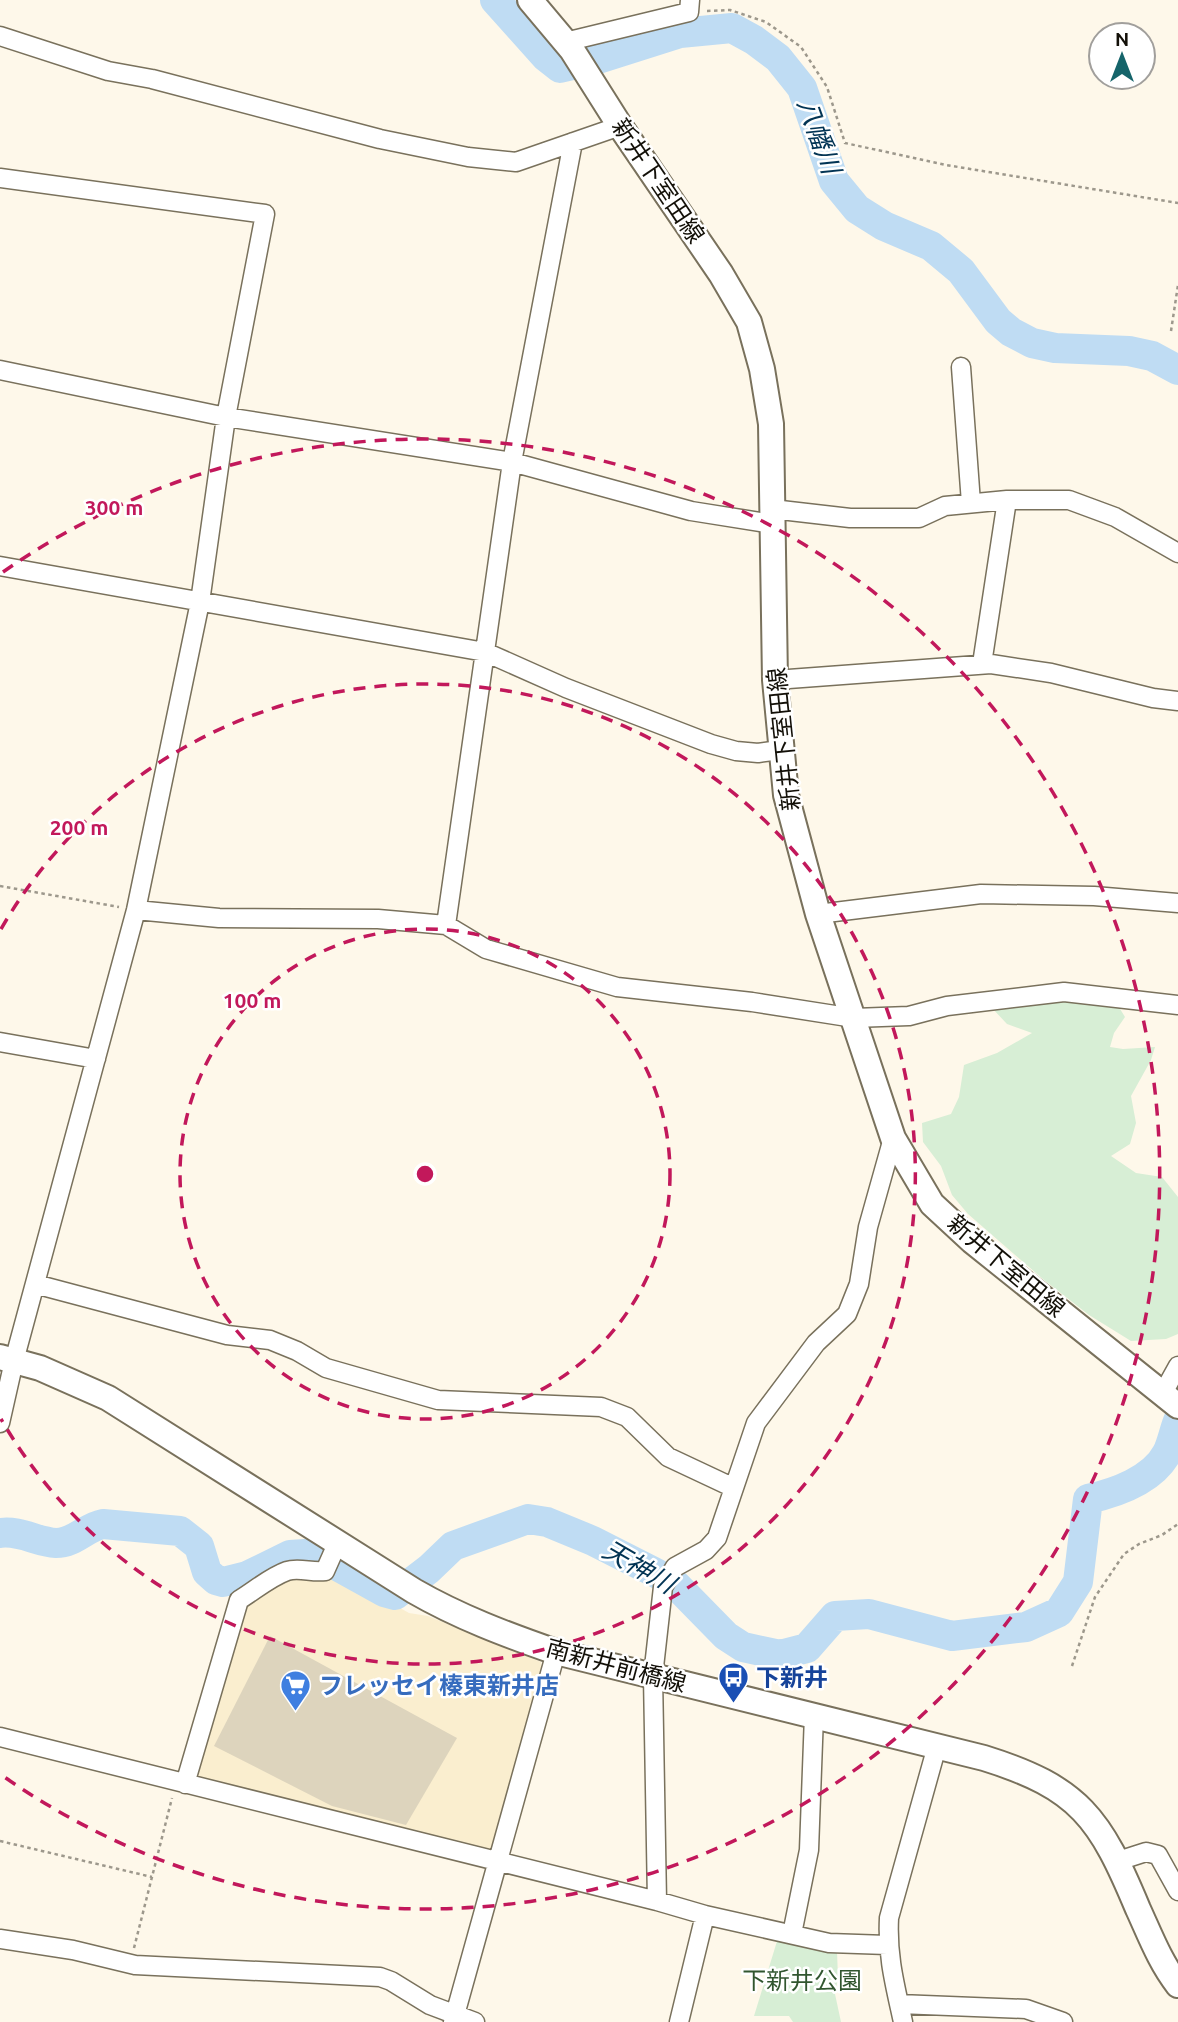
<svg xmlns="http://www.w3.org/2000/svg" width="1178" height="2022" font-family="Ubuntu,'Noto Sans JP',sans-serif">
  <style>
    .built { fill: #faeecf }
    .green { fill: #d7eed5 }
    .lines { fill: none; stroke-linecap: round; stroke-linejoin: round }
    .river { stroke: #bfdcf3; stroke-width: 30 }
    .building { fill: #ddd4bd }
    .minor-casing { stroke: #79715c; stroke-width: 21 }
    .secondary-casing { stroke: #79715c; stroke-width: 28 }
    .path { stroke: #9d988c; stroke-width: 2.5; stroke-dasharray: 3.5 3.5; stroke-linecap: butt }
    .minor { stroke: #fff; stroke-width: 18 }
    .secondary { stroke: #fff; stroke-width: 24 }
    .ring { fill: none; stroke: #c2185b; stroke-width: 3.5; stroke-dasharray: 12 9 }
    .labels { text-anchor: middle; stroke-width: 5; stroke-linejoin: round; paint-order: stroke }
    .street-label { font-size: 24px; fill: #131008; stroke: #fff }
    .transit-label { font-size: 24px; font-weight: bold; fill: #164399; stroke: #fff; text-anchor: start }
    .shop-label { font-size: 24px; font-weight: bold; fill: #366cbe; stroke: #fff; text-anchor: start }
    .park-label { font-size: 24px; fill: #31562f; stroke: #fff }
    .water-label { font-size: 26px; font-style: italic; fill: #023454; stroke: #fff }
    .centre { fill: #c2185b; stroke: #fff; stroke-width: 3.5 }
    .ring-label { font-size: 21px; text-anchor: middle; font-weight: bold; fill: #c2185b; stroke: #fff; stroke-width: 5; stroke-linejoin: round; paint-order: stroke }
  </style>
  <rect width="100%" height="100%" fill="#fef8ea"/>
  <path class="built" d="M331 1569 409 1613 428 1616 541 1662 542 1671 493 1853 194 1776 240 1606 275 1580Z"/>
  <path class="green" d="M1048 997 1117 1004 1125 1017 1114 1033 1110 1047 1123 1049 1155 1047 1151 1060 1131 1096 1136 1123 1130 1144 1111 1156 1136 1173 1162 1177 1178 1197V1334L1166 1339 1131 1341 1089 1315 1044 1280 968 1214 952 1195 941 1166 923 1142 922 1123 951 1114 959 1097 964 1065 997 1053 1032 1033 1007 1024 992 1008Z
    M778 1938 837 1951 838 1978 835 1994 841 2022H793L789 2016H754Z"/>
  <g class="lines">
    <path class="river" d="M495 0 546 57 560 68 595 60 680 33 732 28 754 40 778 58 802 88 834 181 857 209 884 226 931 246 961 271 998 321 1011 332 1032 343 1055 348 1129 351 1152 356 1178 370
      M0 1533C20 1530 37 1542 56 1543 75 1543 86 1527 103 1524L180 1531 199 1546 207 1572 216 1580 223 1582 247 1576 290 1555 305 1554 319 1556 384 1592 395 1595 429 1569 453 1546 528 1519 547 1522 593 1541 656 1573 676 1585 726 1636 743 1647 780 1655 807 1648 835 1616 869 1614 952 1636 1026 1627 1059 1612 1078 1582 1088 1499C1115 1493 1153 1480 1167 1453 1172 1443 1174 1431 1178 1421"/>
  </g>
  <path class="building" d="M270 1636 457 1738 406 1825 332 1806 214 1746Z"/>
  <g class="lines">
    <defs>
      <path id="minor" d="M0 36 108 71 152 79 380 139 468 157 516 162 620 126
        M565 42 689 12 690 0
        M0 178 265 214 226 417 200 602 136 910 14 1361 0 1423
        M961 367 971 503
        M0 370 226 417 512 462 691 511 773 524
        M772 509 850 518H919L945 506 1007 500H1069L1115 517 1178 553
        M0 566 485 652 566 688 711 744 736 751 758 753 780 750
        M982 664 1007 500
        M775 680 991 664 1051 673 1153 698 1178 701
        M136 910 219 918 378 919 446 925 486 949 617 987 752 1002 854 1018 909 1016 947 1006 1064 992 1178 1005
        M818 914 981 894 1094 896 1178 903
        M446 925 512 462 573 142
        M0 1042 96 1059
        M35 1284 227 1335 270 1340 297 1351 326 1368 438 1400 601 1407 627 1417 668 1457 734 1488
        M1163 1393 1178 1366
        M0 1737 657 1901 705 1915 829 1943 887 1945
        M185 1784 239 1600C254 1591 270 1577 287 1571 299 1567 312 1573 325 1571L337 1544
        M1118 1861 1146 1852 1158 1855 1178 1891
        M657 1901 653 1676 663 1587 675 1567 706 1550 717 1538 756 1423 816 1343 847 1314 859 1284 868 1227 893 1138
        M792 1934 809 1850 814 1715
        M0 1939 73 1950 135 1965 380 1977 391 1981 430 2005 475 2022
        M899 2004 1026 2009 1063 2022
        M453 2022 556 1652
        M679 2022 705 1915
        M903 2022C895 1985 887 1956 889 1918L937 1746"/>
      <path id="secondary" d="M530 0 572 50 620 126 721 274 749 322 762 369 771 424 775 680 786 795 818 914 893 1138 932 1204 972 1241 1178 1406
        M0 1357 40 1368 108 1398 414 1591C459 1617 507 1635 556 1652L984 1758C1080 1788 1100 1818 1138 1909 1150 1935 1160 1962 1178 1985"/>
    </defs>
    <use href="#minor" class="minor-casing"/>
    <use href="#secondary" class="secondary-casing"/>
    <path class="path" d="M707 11 730 10 766 22 801 47 827 87 845 143 946 165 1178 203
      M1171 331 1178 285
      M0 886 119 907
      M1072 1666 1095 1597 1124 1554 1139 1544 1162 1535 1178 1524
      M0 1841 152 1877
      M134 1948 172 1798"/>
    <use href="#minor" class="minor"/>
    <use href="#secondary" class="secondary"/>
  </g>
  <g class="ring">
    <circle cx="425" cy="1174" r="245"/>
    <path d="M1 929A490 490 0 1 1 1 1419"/>
    <path d="M3 572A735 735 0 1 1 3 1776"/>
  </g>
  <defs>
    <symbol id="bus-pin" viewBox="-11 -11 22 30"><path d="M0 17L-7.5 6A9.5 9.5 0 1 1 7.5 6Z" fill="#1a4fb4" stroke="#fff"/><path d="M-5-6H5V4H4V6H2V4H-2V6H-4V4H-5ZM-3.5-4V0h7V-4ZM-3.5 1.2v1.5H-2V1.2ZM2 1.2v1.5H3.5V1.2Z" fill="#fff"/></symbol>
    <symbol id="supermarket-pin" viewBox="-11 -11 22 30"><path d="M0 17L-7.5 6A9.5 9.5 0 1 1 7.5 6Z" fill="#3f7fe0" stroke="#fff"/><path d="M-6-5.5h2.5l.6 2H6L4.5 2H-2.5L-4.4-4H-6ZM-1.5 3.2a1.3 1.3 0 1 0 .1 0ZM3 3.2a1.3 1.3 0 1 0 .1 0Z" fill="#fff"/></symbol>
  </defs>
  <g fill-rule="evenodd">
    <use href="#bus-pin" x="716" y="1660" width="35" height="47"/>
    <use href="#supermarket-pin" x="278" y="1668" width="35" height="47"/>
  </g>
  <g class="labels">
    <g class="street-label">
      <text transform="translate(658 181) rotate(56)" y="8">新井下室田線</text>
      <text transform="translate(784 739) rotate(-96)" y="8">新井下室田線</text>
      <text transform="translate(1006 1266) rotate(40)" y="8">新井下室田線</text>
      <text transform="translate(616 1666) rotate(15)" y="8">南新井前橋線</text>
    </g>
    <g class="transit-label">
      <text x="756" y="1686">下新井</text>
    </g>
    <g class="shop-label">
      <text x="319" y="1694">フレッセイ榛東新井店</text>
    </g>
    <g class="park-label">
      <text x="802" y="1989">下新井公園</text>
    </g>
    <g class="water-label">
      <text transform="translate(819 136) rotate(70)" y="9">八幡川</text>
      <text transform="translate(639 1567) rotate(30)" y="9">天神川</text>
    </g>
  </g>
  <circle cx="425" cy="1174" r="10" class="centre"/>
  <g class="ring-label">
    <text x="114" y="515">300 m</text>
    <text x="79" y="835">200 m</text>
    <text x="252" y="1008">100 m</text>
  </g>
  <g transform="translate(1122 56)"><circle r="33" fill="#ffffff" stroke="#a19f9c" stroke-width="2"/>
  <path d="M0-5L12 26L0 18L-12 26Z" fill="#15646a"/>
  <text y="-10" font-size="19" font-weight="bold" text-anchor="middle" fill="#131008">N</text>
  </g>
</svg>
